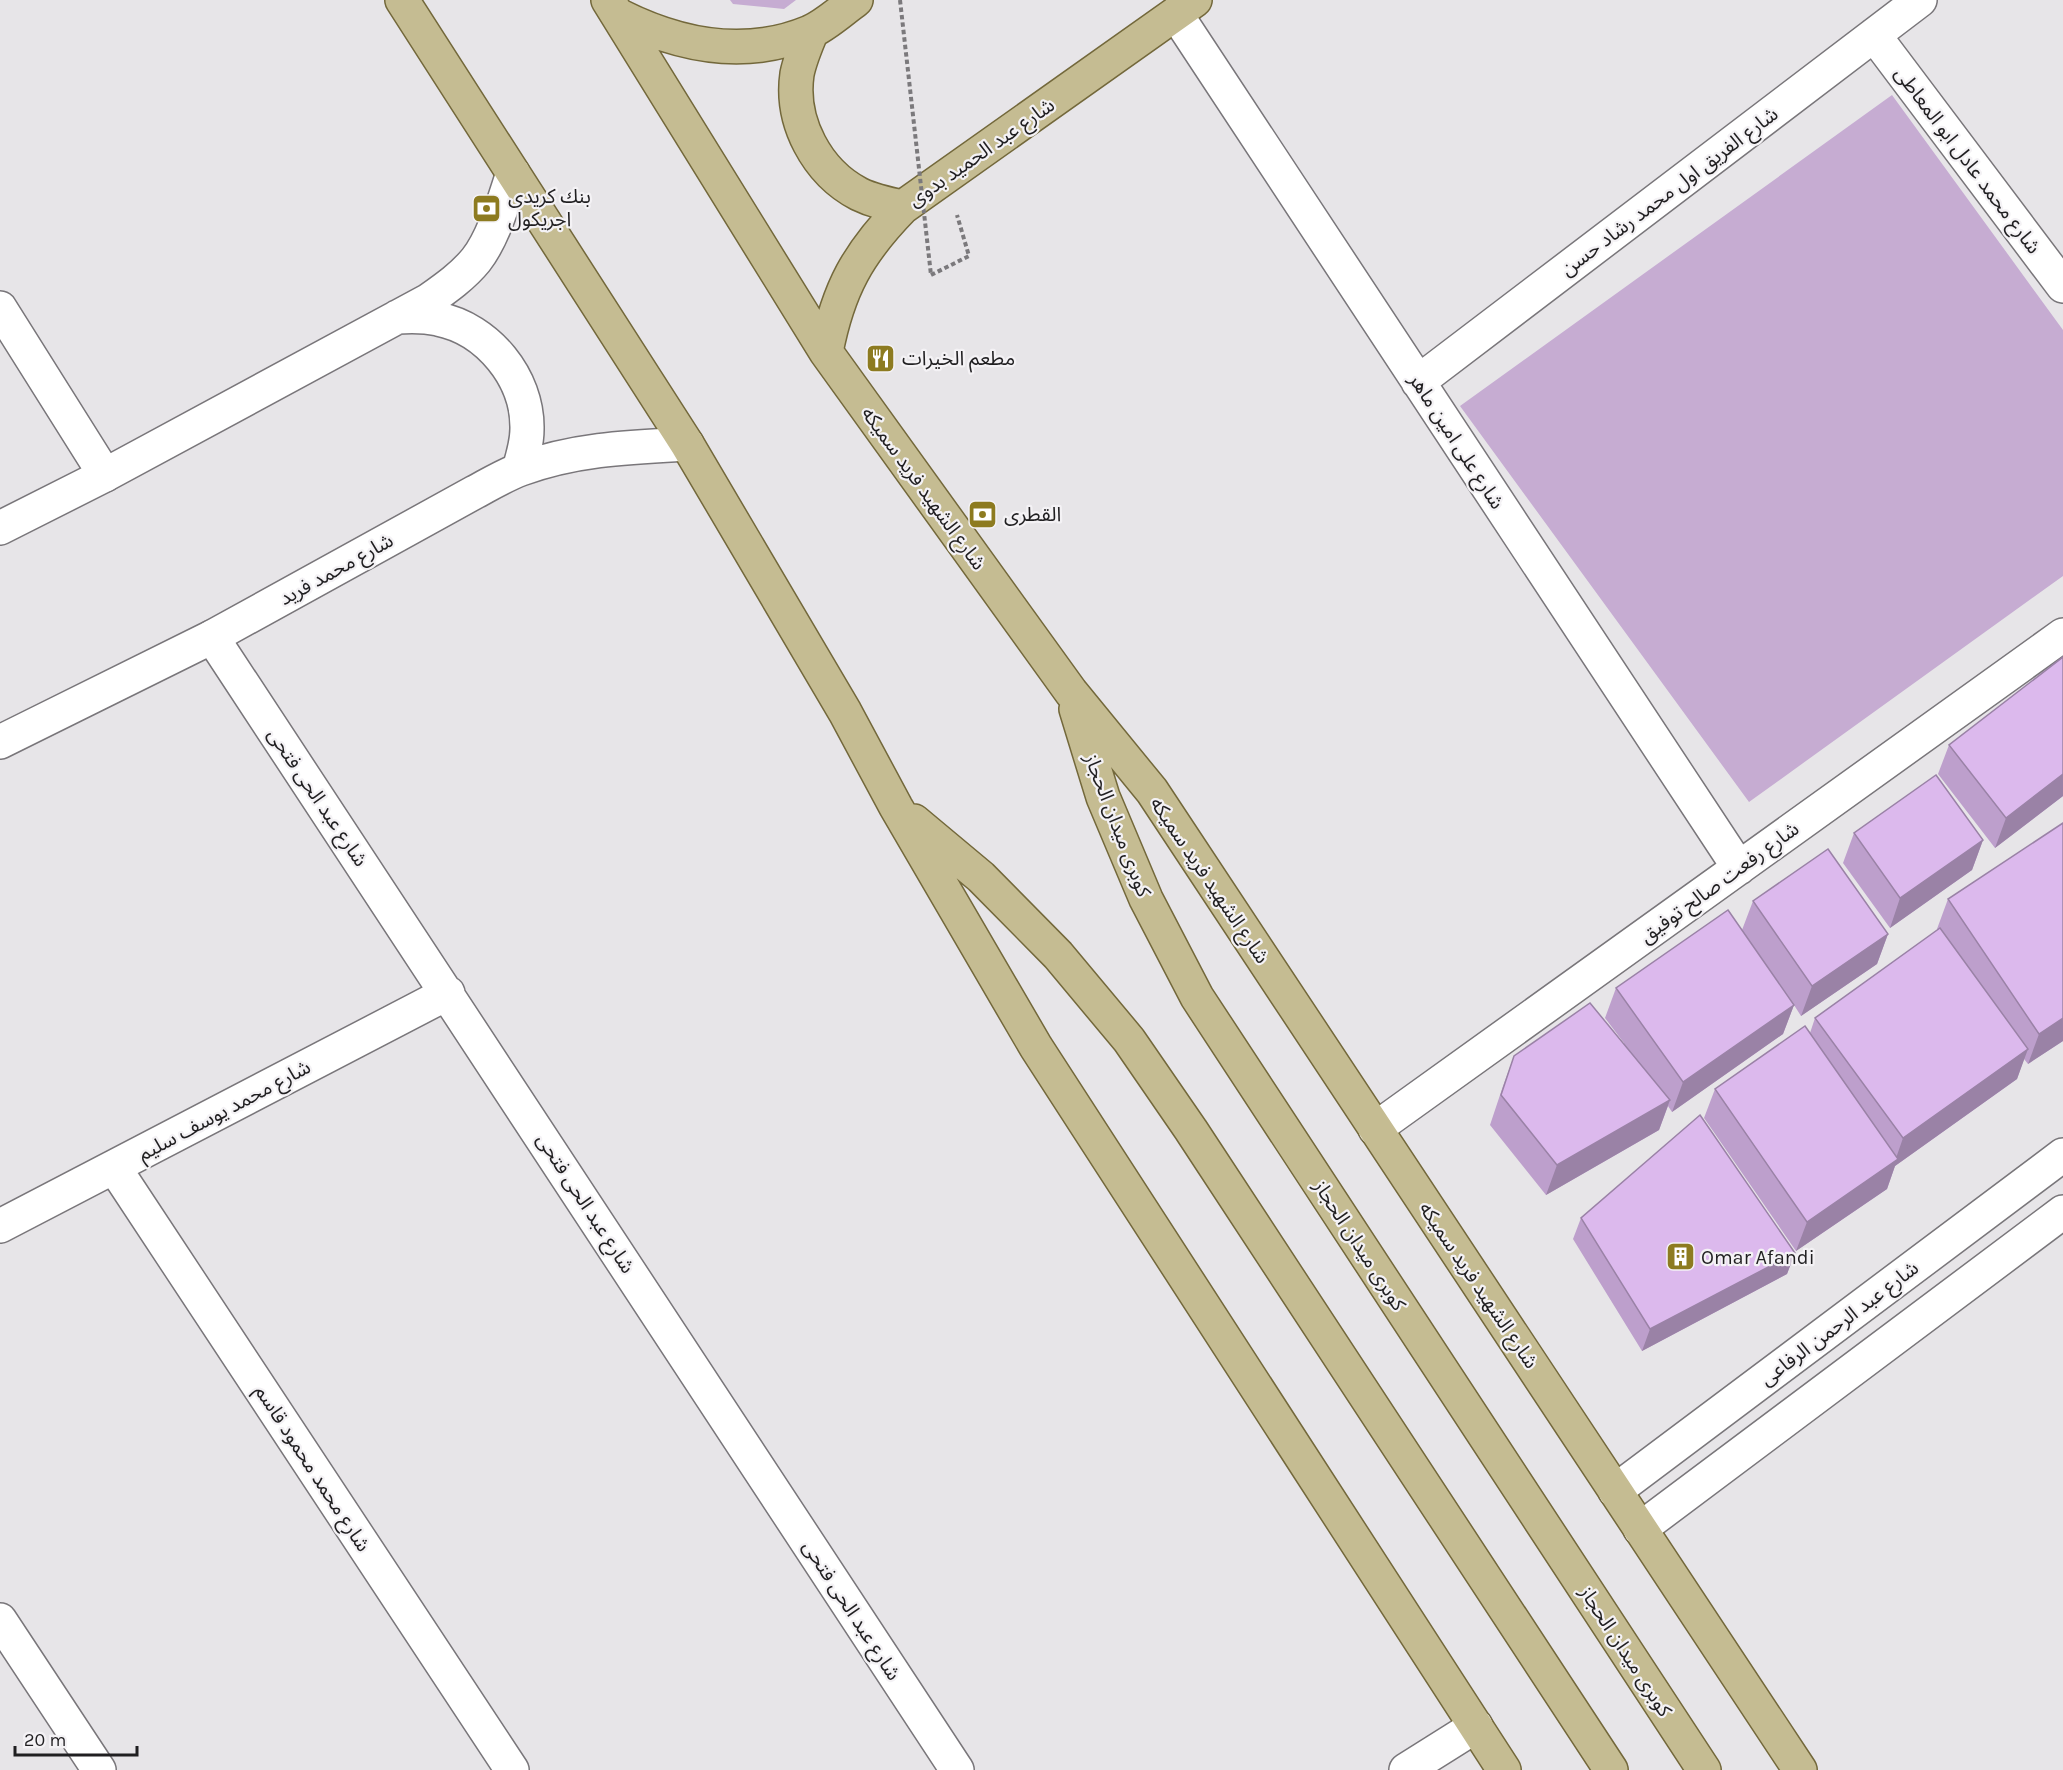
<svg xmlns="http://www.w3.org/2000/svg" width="2063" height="1770" font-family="Karla,'Noto Sans Arabic',sans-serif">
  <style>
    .green { fill: #c6acd2 }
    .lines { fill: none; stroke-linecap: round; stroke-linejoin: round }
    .street-casing { stroke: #79767a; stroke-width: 36 }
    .secondary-casing { stroke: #79767a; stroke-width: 36 }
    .primary-casing { stroke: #73683b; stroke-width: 36 }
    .path { stroke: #7b797c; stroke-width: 4; stroke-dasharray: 4.5 3; stroke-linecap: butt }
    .street { stroke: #fff; stroke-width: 33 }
    .secondary { stroke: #fff; stroke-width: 33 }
    .primary { stroke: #c5bc92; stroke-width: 33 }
    .path-bridge { stroke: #7b797c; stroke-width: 4; stroke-dasharray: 4.5 3; stroke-linecap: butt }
    .wall { fill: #bd9fcc }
    .shaded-wall { fill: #9a82a6 }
    .building { fill: #dcb9ed; stroke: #9a82a6; stroke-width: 1.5 }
    .labels { text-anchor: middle; stroke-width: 4.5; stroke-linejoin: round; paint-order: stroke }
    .street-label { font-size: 20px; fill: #201f21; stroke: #f4f2f5 }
    .poi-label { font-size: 20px; fill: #201f21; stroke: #f4f2f5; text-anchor: start }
  </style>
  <rect width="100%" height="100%" fill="#e7e5e8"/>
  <path class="green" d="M730 0H796L784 9 733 4Z
    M1892 95 2063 330V576L1749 802 1460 406Z"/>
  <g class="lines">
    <defs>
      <path id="street" d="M1176 14 1739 868
        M1874 35 2063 286
        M0 308 105 475
        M1418 382 1920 0
        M212 637 957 1770
        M1375 1129 2063 635
        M114 1167 512 1770
        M0 1226 448 993
        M1615 1491 2063 1155
        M1640 1529 2063 1212
        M0 1620 99 1770
        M1406 1770 1476 1726"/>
      <path id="secondary" d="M397 317C411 316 425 316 438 319 488 329 528 378 527 429 527 443 523 456 519 469
        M0 528 105 475 429 300C446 288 463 276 476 260 494 237 504 200 513 173
        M0 742 212 637 475 492C490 484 505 475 521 469 575 449 630 447 687 444"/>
      <path id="primary" d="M402 0 687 444 845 712 896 807 1036 1047 1504 1770
        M608 0 826 352 1071 692 1152 791 1800 1770
        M618 15C679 46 745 59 810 32 826 25 842 10 856 0
        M812 31C806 45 800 59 797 74 790 122 817 172 859 194 873 201 888 204 903 207
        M826 352C838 289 858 253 903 207L1195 0
        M1076 709 1103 797 1146 899 1197 997 1704 1770
        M914 821 981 877 1058 955 1129 1040 1191 1130 1611 1770"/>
    </defs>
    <use href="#street" class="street-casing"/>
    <use href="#secondary" class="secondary-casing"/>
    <use href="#primary" class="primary-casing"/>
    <path class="path" d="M931 275 969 256 957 215"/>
    <use href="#street" class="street"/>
    <use href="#secondary" class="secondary"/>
    <use href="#primary" class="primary"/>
    <path class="path-bridge" d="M900 0 931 275"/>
  </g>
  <path class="wall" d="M1949 745 2063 796 1995 848 1938 774Z
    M1854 833 1983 840 1972 870 1890 928 1843 863Z
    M1948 899 2063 1041 2028 1064 2024 1059 2017 1079 1895 1166 1887 1189 1796 1251 1704 1118 1715 1089 1810 1033 1815 1018 1938 930 1937 929Z
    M1753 901 1888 934 1877 964 1801 1016 1794 1005 1783 1034 1672 1112 1668 1106 1659 1130 1546 1195 1490 1125 1503 1086 1514 1056 1624 1043 1605 1018 1616 988 1742 930Z
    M1581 1218 1795 1253 1787 1274 1642 1351 1573 1239Z"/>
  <path class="shaded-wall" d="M2063 774V796L1995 848 2006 818Z
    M1983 840 1972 870 1890 928 1900 898Z
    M1888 934 1877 964 1801 1016 1812 986Z
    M1794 1005 1783 1034 1672 1112 1683 1082Z
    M2063 1018V1041L2028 1064 2039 1034Z
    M2028 1049 2017 1079 1895 1166 1887 1189 1796 1251 1807 1222 1895 1161 1903 1138Z
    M1670 1100 1659 1130 1546 1195 1557 1165Z
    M1795 1253 1787 1274 1642 1351 1650 1329Z"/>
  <path class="building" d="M2063 657V774L2006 818 1949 745Z
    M1936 775 1983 840 1900 898 1854 833Z
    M2063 823V1018L2039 1034 1948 899Z
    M1828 849 1888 934 1812 986 1753 901Z
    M1728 910 1794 1005 1683 1082 1616 988Z
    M1940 928 2028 1049 1903 1138 1815 1018Z
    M1590 1003 1670 1100 1557 1165 1501 1095 1514 1056Z
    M1805 1026 1898 1159 1807 1222 1715 1089Z
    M1700 1115 1795 1253 1650 1329 1581 1218Z"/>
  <defs>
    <symbol id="bank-square" viewBox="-11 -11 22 22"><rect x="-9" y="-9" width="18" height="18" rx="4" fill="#8d7b20" stroke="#f4f2f5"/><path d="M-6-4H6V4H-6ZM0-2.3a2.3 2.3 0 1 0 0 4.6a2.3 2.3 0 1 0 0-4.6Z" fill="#fff"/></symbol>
    <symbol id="restaurant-square" viewBox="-11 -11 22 22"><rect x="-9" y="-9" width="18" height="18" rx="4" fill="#8d7b20" stroke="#f4f2f5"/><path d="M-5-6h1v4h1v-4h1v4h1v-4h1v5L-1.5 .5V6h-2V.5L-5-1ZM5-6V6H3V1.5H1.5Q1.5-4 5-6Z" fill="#fff"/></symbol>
    <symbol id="building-square" viewBox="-11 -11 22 22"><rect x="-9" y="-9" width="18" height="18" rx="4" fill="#8d7b20" stroke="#f4f2f5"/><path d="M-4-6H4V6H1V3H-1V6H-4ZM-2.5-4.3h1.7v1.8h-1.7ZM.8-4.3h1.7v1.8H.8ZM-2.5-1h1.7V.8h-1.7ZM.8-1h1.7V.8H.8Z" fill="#fff"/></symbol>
  </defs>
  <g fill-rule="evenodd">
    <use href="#bank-square" x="470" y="192" width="33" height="33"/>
    <use href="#restaurant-square" x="864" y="342" width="33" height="33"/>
    <use href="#bank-square" x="966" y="498" width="33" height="33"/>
    <use href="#building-square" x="1664" y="1240" width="33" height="33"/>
  </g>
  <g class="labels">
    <g class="street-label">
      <text transform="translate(981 152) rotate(-35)" y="7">شارع عبد الحميد بدوى</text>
      <text transform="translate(1968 160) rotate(53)" y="7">شارع محمد عادل ابو المعاطى</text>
      <text transform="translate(1669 191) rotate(-37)" y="7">شارع الفريق اول محمد رشاد حسن</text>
      <text transform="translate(1457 441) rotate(57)" y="7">شارع على امين ماهر</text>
      <text transform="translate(924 488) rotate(54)" y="7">شارع الشهيد فريد سميكه</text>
      <text transform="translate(336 569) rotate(-29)" y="7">شارع محمد فريد</text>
      <text transform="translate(318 797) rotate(56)" y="7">شارع عبد الحى فتحى</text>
      <text transform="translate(1118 825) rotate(69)" y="7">كوبرى ميدان الحجاز</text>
      <text transform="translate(1210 880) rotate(56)" y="7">شارع الشهيد فريد سميكه</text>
      <text transform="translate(1719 882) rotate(-36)" y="7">شارع رفعت صالح توفيق</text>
      <text transform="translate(224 1110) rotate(-28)" y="7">شارع محمد يوسف سليم</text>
      <text transform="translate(586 1203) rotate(57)" y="7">شارع عبد الحى فتحى</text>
      <text transform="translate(1360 1245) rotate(57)" y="7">كوبرى ميدان الحجاز</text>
      <text transform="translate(1479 1285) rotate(56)" y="7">شارع الشهيد فريد سميكه</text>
      <text transform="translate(1839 1323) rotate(-37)" y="7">شارع عبد الرحمن الرفاعى</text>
      <text transform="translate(313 1468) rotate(57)" y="7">شارع محمد محمود قاسم</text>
      <text transform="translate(852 1610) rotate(57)" y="7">شارع عبد الحى فتحى</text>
      <text transform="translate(1626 1651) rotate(57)" y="7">كوبرى ميدان الحجاز</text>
    </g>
    <g class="poi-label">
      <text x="508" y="203">بنك كريدى<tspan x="508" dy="23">اجريكول</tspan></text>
      <text x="902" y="365">مطعم الخيرات</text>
      <text x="1004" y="521">القطرى</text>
      <text x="1701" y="1264">Omar Afandi</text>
    </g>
  </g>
  <path d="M15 1746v9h122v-9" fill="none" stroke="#201f21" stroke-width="3"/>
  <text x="24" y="1746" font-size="18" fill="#201f21" stroke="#f4f2f5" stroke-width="4.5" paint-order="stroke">20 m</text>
</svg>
